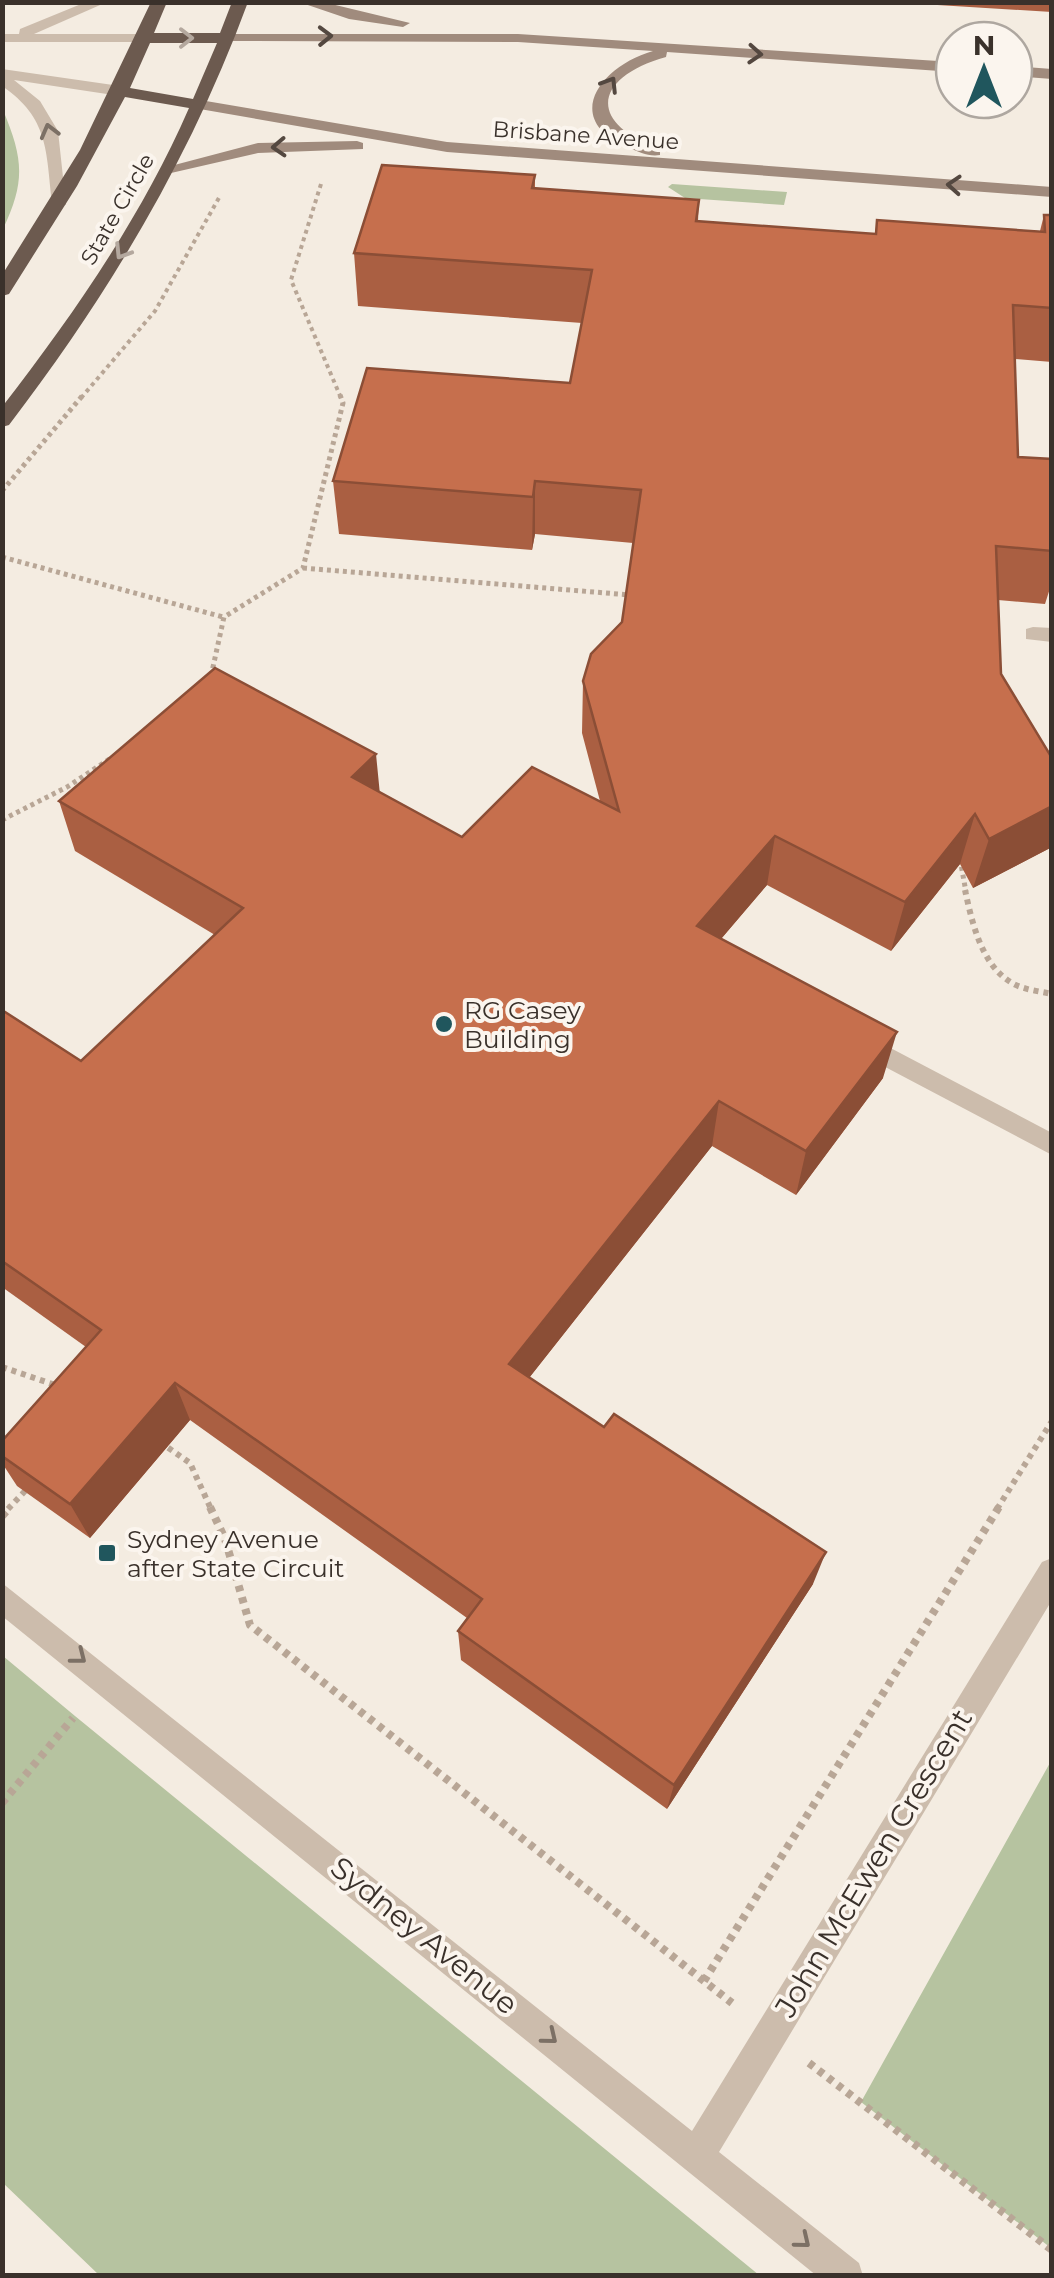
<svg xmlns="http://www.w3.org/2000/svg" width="1054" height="2278" font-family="Montserrat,sans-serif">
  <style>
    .green { fill: #b6c3a0 }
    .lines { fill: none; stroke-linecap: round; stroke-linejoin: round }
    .path-far3 { stroke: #b8a696; stroke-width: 4; stroke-dasharray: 4 4; stroke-linecap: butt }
    .path-far2 { stroke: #b8a696; stroke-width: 5; stroke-dasharray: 4 4; stroke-linecap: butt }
    .path-far1 { stroke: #b8a696; stroke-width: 6; stroke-dasharray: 5 5; stroke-linecap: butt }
    .path { stroke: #b8a696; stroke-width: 8; stroke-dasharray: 6 6; stroke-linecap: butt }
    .service { fill: #ccbcac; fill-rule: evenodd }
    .minor { fill: #ccbcac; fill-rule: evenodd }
    .secondary { fill: #a08b7d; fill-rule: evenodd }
    .trunk { fill: #6c5a4f; fill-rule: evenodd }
    .wall { fill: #aa5f42 }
    .shaded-wall { fill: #8b4e36 }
    .building { fill: #c66f4d; stroke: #8b4e36; stroke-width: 2.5 }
    .oneway { stroke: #544840 }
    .oneway2 { stroke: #b4a89e }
    .oneway3 { stroke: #7c7065 }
    .poi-dot { fill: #20565d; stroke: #fbf5ee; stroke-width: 4 }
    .labels { text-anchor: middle; stroke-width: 8; stroke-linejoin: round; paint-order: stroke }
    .far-street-label { font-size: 22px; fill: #3a312b; stroke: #fbf5ee }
    .poi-label { font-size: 25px; fill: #3a312b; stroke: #fbf5ee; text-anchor: start }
    .near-street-label { font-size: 30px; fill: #3a312b; stroke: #fbf5ee }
  </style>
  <rect width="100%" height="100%" fill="#f4ece1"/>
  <path class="green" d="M3 110C23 158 26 181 3 229Z
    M672 184 787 192 784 205 685 198 668 187Z
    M3 1656 75 1716 759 2275H99L3 2183Z
    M1051 1761V2248L861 2102Z"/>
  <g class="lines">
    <path class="path-far3" d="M321 184 291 280 341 398
      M81 398 155 311 220 196"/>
    <path class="path-far2" d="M2 491 83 395
      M2 557 223 617
      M303 568 630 595
      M211 676 224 617 303 568 343 403 340 395
      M2 820 67 787 111 758
      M960 859 966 892"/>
    <path class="path-far1" d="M965 890C972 922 981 965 1012 983 1024 990 1039 991 1052 994
      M2 1367 58 1386
      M160 1442 190 1463 211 1509
      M8 1509 25 1491
      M997 1509 1052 1421"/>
    <path class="path" d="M210 1507 225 1539 250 1625 732 2003
      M2 1516 10 1507
      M2 1803 73 1718
      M704 1981 999 1507
      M809 2063 1052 2250"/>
    <path class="service" d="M86 2H107L34 34H145L152 38 145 42H2V34H19L20 29Z
      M2 69 120 86 128 91 120 96 14 80 40 101 58 131 66 205 52 202C46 151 49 118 2 86Z
      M1033 627 1052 628V642L1026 639V629Z
      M862 1033 1052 1133V1155L853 1050 850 1043 853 1036Z"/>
    <path class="minor" d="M1052 1558V1600L719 2152 859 2263 863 2276H817L2 1616V1583L692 2131 1042 1562Z"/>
    <path class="secondary" d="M299 2H323L410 23 403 27 349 19Z
      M227 34H518L954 62V72L667 52 666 57C595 77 585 122 660 149V155C649 157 639 152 629 148 560 120 600 66 653 51L518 42 222 41V35Z
      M1014 66 1052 69V79L1014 76Z
      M200 100 447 142 1052 187V197L447 152 194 108 192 105Z
      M357 141 363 143V149L258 153 171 173 163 168 258 143Z"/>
    <path class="trunk" d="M151 2H167L154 33H220L232 2H248C191 157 109 294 9 425L2 427V407C74 314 142 216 189 108L125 97 77 186 9 294 2 296V275L80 150ZM150 43H217L193 99 130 88Z"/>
  </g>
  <path class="wall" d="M889 2H1052V12Z
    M535 175V188L699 200 698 221 875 234 877 220 1040 231 1044 215H1052V362L1015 359 1018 457 1052 459V582L1045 604 998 600 1001 674 1052 758V847L973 888 960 864 891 951 767 885 721 939 883 1078 796 1195 712 1146 529 1378 813 1584 667 1809 461 1660 458 1631 467 1618 190 1420 90 1538 17 1486 2 1463V1441L86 1347 2 1287V1010L81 1061 215 935 75 851 59 801 380 793 462 837 600 801 582 733 583 681 622 622 633 543 535 534 532 550 339 534 333 481 570 383 582 323 358 306 354 253Z"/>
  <path class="shaded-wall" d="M535 481V534L532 550 533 497Z
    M376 754 381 805 352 777Z
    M1052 806V847L973 888 989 839Z
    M975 814 960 864 891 951 905 902Z
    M775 836 767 885 691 974 697 926Z
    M897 1032 883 1078 796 1195 806 1151Z
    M719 1101 712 1146 510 1402 509 1364Z
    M175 1383 190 1420 90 1538 70 1504Z
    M826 1552 813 1584 667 1809 674 1785Z"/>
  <path class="building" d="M382 165 535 175 532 188 699 200 696 221 876 234 877 220 1045 232 1044 215H1052V308L1013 305 1018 457 1052 459V551L996 546 1001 674 1052 758V806L989 839 975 814 905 902 775 836 697 926 897 1032 806 1151 719 1101 509 1364 604 1427 614 1414 826 1552 674 1785 458 1631 482 1599 175 1383 70 1504 2 1456V1441L101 1330 2 1261V1010L81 1061 243 908 59 801 215 668 376 754 352 777 462 837 532 767 619 811 583 681 591 654 622 622 641 490 535 481 533 497 333 481 367 368 570 383 592 270 354 253Z"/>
  <defs><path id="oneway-chevron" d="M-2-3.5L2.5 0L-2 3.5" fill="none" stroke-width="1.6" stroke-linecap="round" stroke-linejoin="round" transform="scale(2.5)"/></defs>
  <g class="oneway">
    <use href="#oneway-chevron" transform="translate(325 36) rotate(-1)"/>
    <use href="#oneway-chevron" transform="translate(755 54) rotate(4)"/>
    <use href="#oneway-chevron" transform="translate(610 84) rotate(-58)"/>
    <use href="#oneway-chevron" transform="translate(279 147) rotate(177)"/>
    <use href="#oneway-chevron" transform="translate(954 185) rotate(-176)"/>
  </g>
  <g class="oneway2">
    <use href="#oneway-chevron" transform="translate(186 38)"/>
    <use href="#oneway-chevron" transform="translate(122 252) rotate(122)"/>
  </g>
  <g class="oneway3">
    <use href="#oneway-chevron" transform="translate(49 131) rotate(-105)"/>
    <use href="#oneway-chevron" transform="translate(79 1657) rotate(38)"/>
    <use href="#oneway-chevron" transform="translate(550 2037) rotate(39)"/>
    <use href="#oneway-chevron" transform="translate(803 2241) rotate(39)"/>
  </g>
  <g class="poi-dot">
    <circle cx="444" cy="1024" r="10"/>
    <rect x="97" y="1543" width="20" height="20" rx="5"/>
  </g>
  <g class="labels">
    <g class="far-street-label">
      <text transform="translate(586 135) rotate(4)" y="8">Brisbane Avenue</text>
      <text transform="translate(117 209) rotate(-60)" y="8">State Circle</text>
    </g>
    <g class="poi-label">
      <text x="464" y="1019">RG Casey<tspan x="464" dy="29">Building</tspan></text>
      <text x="127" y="1548">Sydney Avenue<tspan x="127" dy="29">after State Circuit</tspan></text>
    </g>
    <g class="near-street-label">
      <text transform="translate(874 1863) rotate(-59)" y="10">John McEwen Crescent</text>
      <text transform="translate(424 1936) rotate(39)" y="10">Sydney Avenue</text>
    </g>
  </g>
  <rect width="1054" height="2278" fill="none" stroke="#3a312b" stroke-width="10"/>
  <g transform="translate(984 70)"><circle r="48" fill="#fbf5ee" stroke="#aea7a0" stroke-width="2.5"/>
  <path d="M0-8L18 38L0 25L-18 38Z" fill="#20565d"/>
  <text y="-15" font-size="28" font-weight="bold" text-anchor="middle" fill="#3a312b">N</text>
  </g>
</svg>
